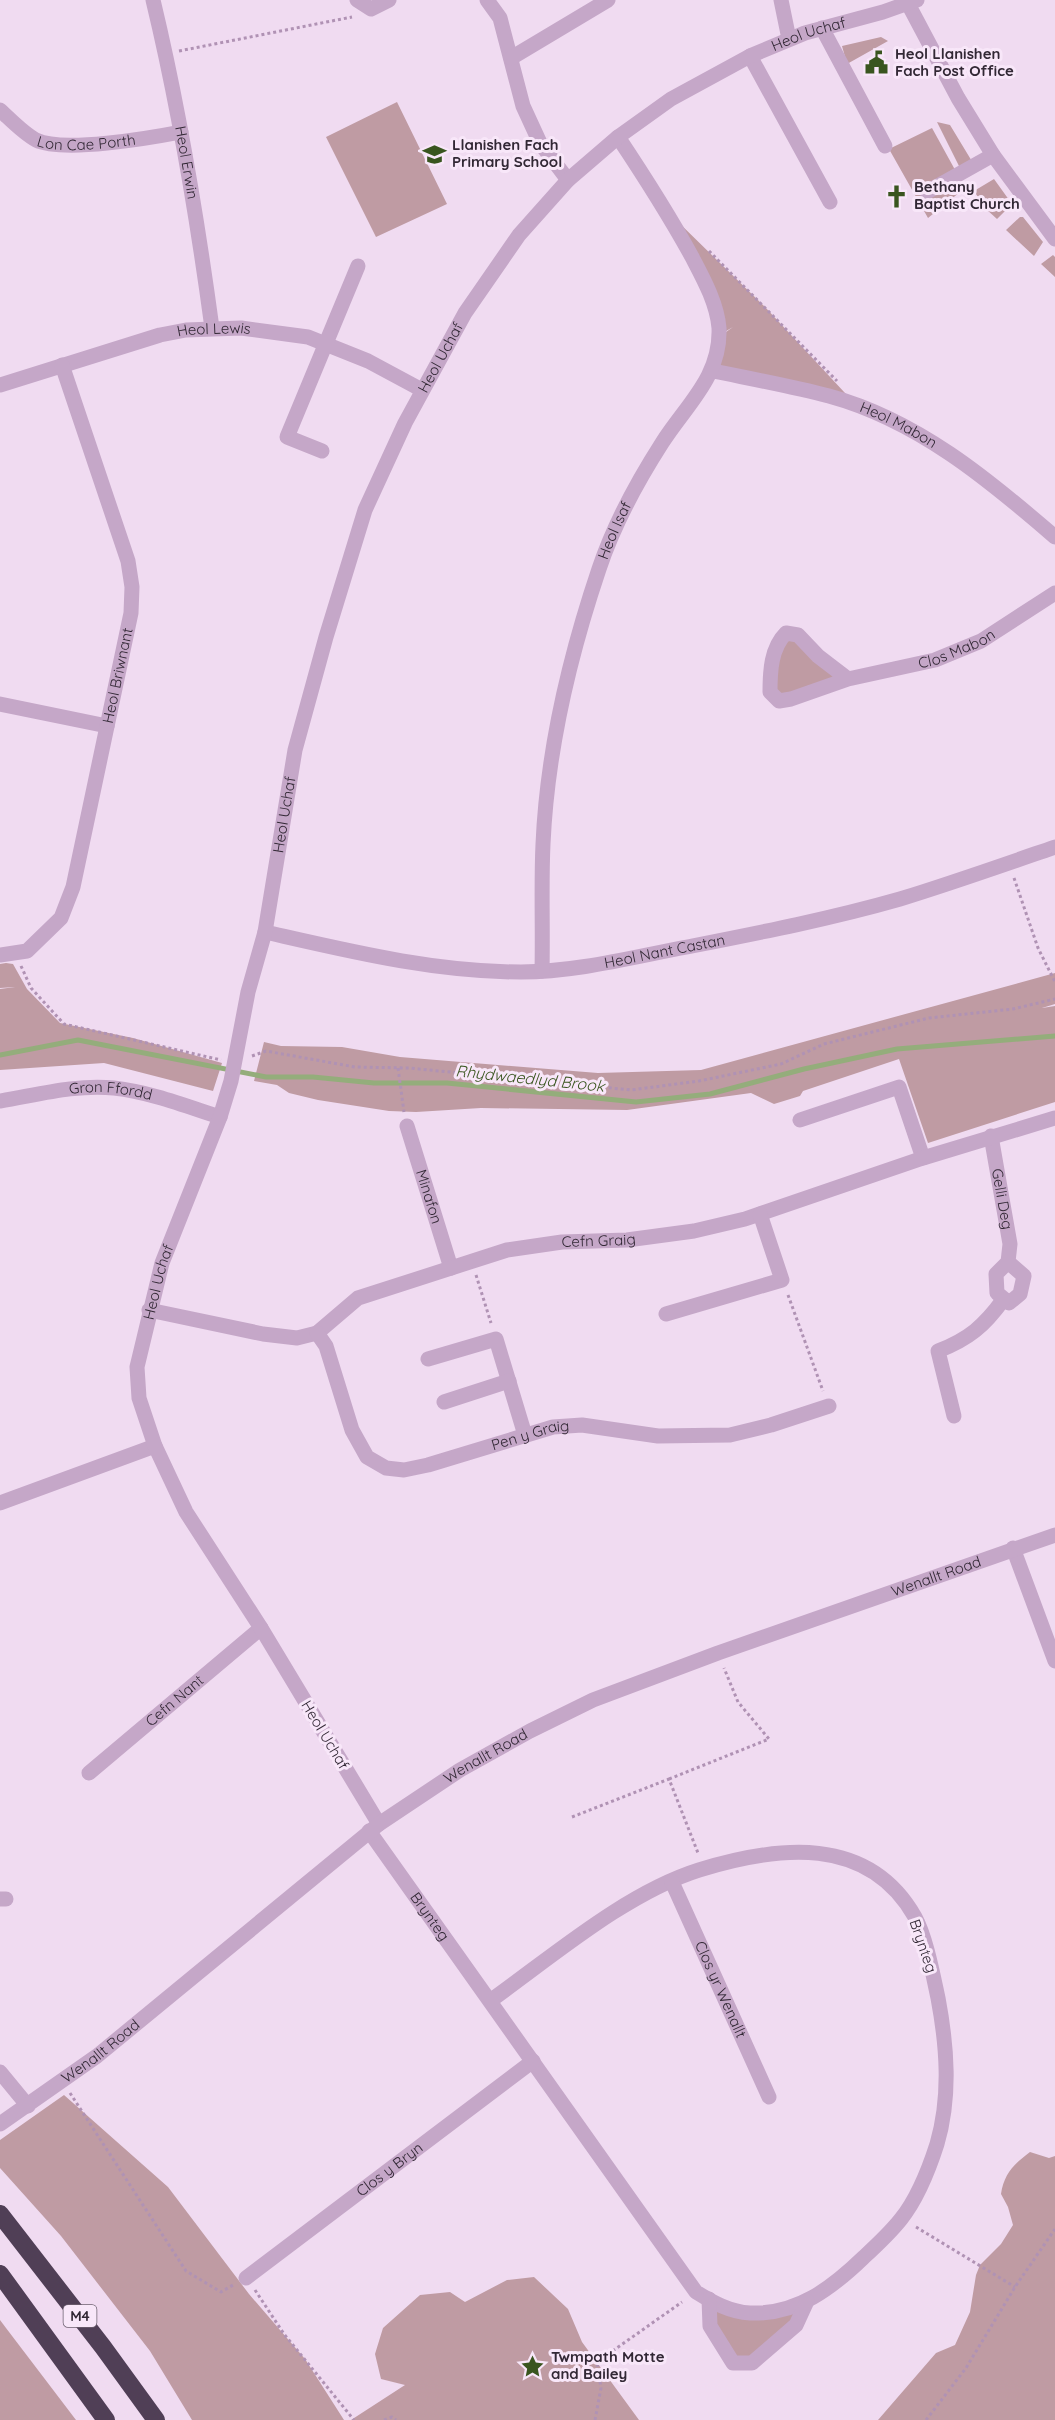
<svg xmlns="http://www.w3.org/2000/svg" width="1055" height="2420" font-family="Quicksand,sans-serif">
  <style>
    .green { fill: #bf9ba3 }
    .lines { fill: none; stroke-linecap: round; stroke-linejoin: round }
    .stream { stroke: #94ad7b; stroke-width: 5 }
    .path { stroke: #b092b4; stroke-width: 3; stroke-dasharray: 3 3; stroke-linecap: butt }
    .minor { stroke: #c5a7c8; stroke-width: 15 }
    .highway { stroke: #503f56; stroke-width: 18 }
    .labels { text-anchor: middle; stroke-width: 6; stroke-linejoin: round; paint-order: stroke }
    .shield { fill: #f8e7f9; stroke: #6d6170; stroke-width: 1.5 }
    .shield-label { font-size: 14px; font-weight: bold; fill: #322835 }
    .street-label { font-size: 15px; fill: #322835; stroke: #f8e7f9 }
    .poi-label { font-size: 15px; font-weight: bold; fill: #322835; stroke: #f8e7f9; text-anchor: start }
    .water-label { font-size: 16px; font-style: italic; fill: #39551f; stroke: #f8e7f9 }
  </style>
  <rect width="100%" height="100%" fill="#f0dbf1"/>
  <path class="green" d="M881 37 888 41 847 64 842 46Z
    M397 102 447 204 376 237 326 137Z
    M937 122 950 125 973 163 961 170Z
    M932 128 965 188 928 218 889 149Z
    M994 179 1012 204 997 219 986 209 974 191Z
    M673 217 765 307 858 407 714 370 719 337 733 327 721 334Z
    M1020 217H1023L1043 242 1034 256 1006 230Z
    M1053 255 1055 257V277L1041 264Z
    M786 633 848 679 779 701 771 669Z
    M6 963 13 964 27 989 60 1023 133 1038 222 1063 213 1091 104 1063 0 1070V989L15 987 0 988V964Z
    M1055 973V1004L1042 1008 1055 1006V1102L928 1143 899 1059 803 1091 800 1096 774 1104 751 1093 627 1110 481 1108 416 1112 389 1111 318 1100 289 1093 277 1085 254 1081 264 1042 281 1046 342 1047 400 1057 598 1073 701 1070Z
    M64 2095 168 2187 249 2294 305 2359 344 2420H192L150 2351 61 2236 0 2168V2140Z
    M1030 2152 1049 2158 1055 2156V2420H878L936 2353 955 2345 970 2312 976 2275 980 2265 1001 2244 1013 2225 1008 2207 1001 2194C1004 2174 1014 2164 1030 2152Z
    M534 2277 568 2309 582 2342 639 2420H351L405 2385 381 2379 375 2354 383 2328 420 2295 450 2292 465 2302 507 2280Z
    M709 2299 748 2313 807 2301 796 2325 736 2365 710 2326Z
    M0 2320 6 2328 76 2420H0Z"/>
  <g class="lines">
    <path class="stream" d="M0 1055 78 1040 266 1077H313L374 1083H447L636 1102 710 1094 804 1069 897 1049 1055 1036"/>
    <path class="path" d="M179 51 352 17
      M709 251 837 381
      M1014 878 1038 948 1055 982
      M21 966 31 988 64 1024 221 1060
      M252 1056 266 1051 355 1067 409 1068 631 1090 699 1081 781 1064 824 1044 929 1018 1013 1009 1055 999
      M398 1068 404 1112
      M476 1275 491 1323
      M788 1295 823 1391
      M669 1779 769 1739 738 1702 724 1668
      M572 1817 669 1779 698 1853
      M70 2093 186 2271 221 2292 233 2285
      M916 2227 1015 2287
      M255 2290 284 2334 354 2420
      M384 2420 392 2417 396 2420
      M595 2420 601 2388 597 2362 682 2302
      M926 2420 966 2368 1015 2287 1055 2229"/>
    <g class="minor">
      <path id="s1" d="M153 0C179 108 197 217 212 328"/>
      <path d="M357 0 371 9 389 0"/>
      <path d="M487 0 500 18 523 106 540 143 568 180"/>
      <path d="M781 0 789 39"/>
      <path d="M906 0 958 98 993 155 1055 239"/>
      <path d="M822 28 885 146"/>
      <path d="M750 56 830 202"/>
      <path d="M511 58 608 0"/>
      <path id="s2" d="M0 110C11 120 23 133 36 140 63 153 150 138 181 132"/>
      <path d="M927 192 993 155"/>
      <path id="s3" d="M713 371C752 379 791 386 829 396 917 420 988 479 1055 537"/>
      <path id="s4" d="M0 385 160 335 186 330 241 328 308 337 368 361 422 390"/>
      <path d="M322 451 287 437 358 266"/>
      <path id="s5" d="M848 679 818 656 798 635 786 633C771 648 770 671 770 692L779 701 791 699 848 679 935 660 981 641 1055 593"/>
      <path d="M0 704 107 726"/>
      <path id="s6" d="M265 932C349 951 434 972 521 972 576 972 633 957 687 947 758 933 830 919 900 899 952 883 1003 865 1055 847"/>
      <path id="s7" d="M0 955 27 951 61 918 73 887 131 613 132 587 128 561 62 365"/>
      <path id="s8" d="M542 971C543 928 541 886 543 844 547 753 570 655 599 569 614 524 637 482 662 443 686 405 721 377 719 328 717 303 703 278 692 257 669 215 644 176 618 137"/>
      <path id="s9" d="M0 1101C37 1095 76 1084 114 1088 150 1092 186 1106 220 1117"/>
      <path d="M800 1120 899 1087 923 1158"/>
      <path id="s10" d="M407 1126 451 1268"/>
      <path id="s11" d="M991 1136 1010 1244 1008 1262 996 1274 997 1293 1009 1303 1020 1294 1024 1276 1008 1262"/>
      <path id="s12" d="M149 1310 263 1334 297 1338 317 1333 358 1298 507 1250 562 1242 627 1240 694 1231 745 1219 923 1158 1055 1118"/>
      <path d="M666 1314 782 1280 760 1214"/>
      <path id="s13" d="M317 1333 326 1346 352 1430 367 1457 386 1468 404 1470 428 1465 553 1427 582 1425 658 1436 730 1435 771 1425 829 1406"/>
      <path d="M428 1359 496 1339 525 1435"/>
      <path d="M444 1402 509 1381"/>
      <path d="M954 1416 938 1351C969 1339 984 1326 1003 1300"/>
      <path d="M0 1503 155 1446"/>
      <path d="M1013 1548 1055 1661"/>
      <path id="s14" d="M89 1773 261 1628"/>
      <path id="s15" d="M379 1824 261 1628 186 1512 155 1446 139 1398 137 1367 162 1263 220 1117 231 1081 248 992 265 932 295 750 326 637 365 510 405 423 465 313 519 235 568 180 618 137 671 99 750 56 805 33 883 12 917 0"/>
      <path id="s16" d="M369 1831 696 2292C712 2302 730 2312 750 2313 797 2315 832 2288 864 2257 877 2245 890 2233 901 2219 917 2199 929 2169 937 2144 951 2096 947 2046 938 1998 933 1975 926 1937 915 1917 868 1834 777 1846 699 1870 626 1893 553 1956 490 2001"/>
      <path id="s17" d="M672 1882 769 2097"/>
      <path d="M0 1899H6"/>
      <path d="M0 2072 28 2106"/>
      <path id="s18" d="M0 2124 97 2056 379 1824 460 1770 530 1731 593 1700 718 1653 1055 1535"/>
      <path id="s19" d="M246 2278 533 2061"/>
      <path d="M709 2299 710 2326 733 2363H752L796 2325 807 2301"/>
    </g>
    <path class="highway" d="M0 2214 103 2347 156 2420
      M0 2274 106 2420"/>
  </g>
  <defs>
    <symbol id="civic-bare" viewBox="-9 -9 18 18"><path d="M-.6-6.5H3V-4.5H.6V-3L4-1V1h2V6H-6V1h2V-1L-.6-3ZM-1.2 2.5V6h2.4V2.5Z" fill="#39551f" stroke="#f8e7f9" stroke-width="2.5" paint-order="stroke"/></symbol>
    <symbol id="school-bare" viewBox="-9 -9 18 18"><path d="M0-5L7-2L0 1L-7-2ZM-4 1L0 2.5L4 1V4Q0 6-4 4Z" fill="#39551f" stroke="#f8e7f9" stroke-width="2.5" paint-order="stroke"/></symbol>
    <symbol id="church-bare" viewBox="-9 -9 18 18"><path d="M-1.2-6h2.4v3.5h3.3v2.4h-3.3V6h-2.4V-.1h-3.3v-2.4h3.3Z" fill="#39551f" stroke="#f8e7f9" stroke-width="2.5" paint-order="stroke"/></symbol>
    <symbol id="sight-bare" viewBox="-9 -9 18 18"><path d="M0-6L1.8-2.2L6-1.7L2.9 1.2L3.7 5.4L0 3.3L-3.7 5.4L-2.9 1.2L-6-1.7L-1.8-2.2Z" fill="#39551f" stroke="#f8e7f9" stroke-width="2.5" paint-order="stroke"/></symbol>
  </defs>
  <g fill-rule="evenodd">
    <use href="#civic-bare" x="860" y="46" width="33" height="33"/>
    <use href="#school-bare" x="418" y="138" width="33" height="33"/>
    <use href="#church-bare" x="880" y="180" width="33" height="33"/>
    <use href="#sight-bare" x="516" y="2350" width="33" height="33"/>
  </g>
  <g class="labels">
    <rect class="shield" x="63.5" y="2305" width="33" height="22" rx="4.5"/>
    <g class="shield-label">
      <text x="80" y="2321">M4</text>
    </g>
    <g class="street-label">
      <text dy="5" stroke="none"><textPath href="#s15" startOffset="2084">Heol Uchaf</textPath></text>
      <text dy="5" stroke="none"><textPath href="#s2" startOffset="98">Lon Cae Porth</textPath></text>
      <text dy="5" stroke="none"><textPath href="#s1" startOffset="166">Heol Erwin</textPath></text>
      <text dy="5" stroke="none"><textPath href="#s4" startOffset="222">Heol Lewis</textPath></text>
      <text dy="5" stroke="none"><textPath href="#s15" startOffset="1581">Heol Uchaf</textPath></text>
      <text dy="5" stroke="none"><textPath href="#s3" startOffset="194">Heol Mabon</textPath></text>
      <text dy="5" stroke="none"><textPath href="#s8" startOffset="450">Heol Isaf</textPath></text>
      <text dy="5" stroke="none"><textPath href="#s5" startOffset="340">Clos Mabon</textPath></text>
      <text dy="5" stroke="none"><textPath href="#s7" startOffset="324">Heol Briwnant</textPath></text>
      <text dy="5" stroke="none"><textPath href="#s15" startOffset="1095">Heol Uchaf</textPath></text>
      <text dy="5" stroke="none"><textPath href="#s6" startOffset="405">Heol Nant Castan</textPath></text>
      <text dy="5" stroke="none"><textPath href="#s9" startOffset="112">Gron Ffordd</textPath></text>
      <text dy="5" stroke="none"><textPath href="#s10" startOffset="74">Minafon</textPath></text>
      <text dy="5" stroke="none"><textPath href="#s11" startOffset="64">Gelli Deg</textPath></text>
      <text dy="5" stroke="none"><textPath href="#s12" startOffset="474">Cefn Graig</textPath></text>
      <text dy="5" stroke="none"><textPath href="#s15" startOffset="609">Heol Uchaf</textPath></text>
      <text dy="5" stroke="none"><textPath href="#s13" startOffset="306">Pen y Graig</textPath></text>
      <text dy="5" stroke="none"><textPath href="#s18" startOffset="1096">Wenallt Road</textPath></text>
      <text dy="5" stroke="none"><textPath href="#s14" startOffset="112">Cefn Nant</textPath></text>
      <text transform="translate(325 1735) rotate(59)" y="5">Heol Uchaf</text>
      <text dy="5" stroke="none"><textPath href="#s18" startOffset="610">Wenallt Road</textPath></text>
      <text dy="5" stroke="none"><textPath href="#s16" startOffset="105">Brynteg</textPath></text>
      <text transform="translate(923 1946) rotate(71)" y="5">Brynteg</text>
      <text dy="5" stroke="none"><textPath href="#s17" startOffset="118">Clos yr Wenallt</textPath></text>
      <text dy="5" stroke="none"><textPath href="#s18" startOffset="124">Wenallt Road</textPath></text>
      <text dy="5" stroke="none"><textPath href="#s19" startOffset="180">Clos y Bryn</textPath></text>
    </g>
    <g class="poi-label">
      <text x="895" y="59">Heol Llanishen<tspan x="895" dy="17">Fach Post Office</tspan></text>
      <text x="452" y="150">Llanishen Fach<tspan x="452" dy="17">Primary School</tspan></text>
      <text x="914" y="192">Bethany<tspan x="914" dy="17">Baptist Church</tspan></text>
      <text x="551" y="2362">Twmpath Motte<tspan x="551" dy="17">and Bailey</tspan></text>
    </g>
    <g class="water-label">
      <text transform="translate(530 1078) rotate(6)" y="6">Rhydwaedlyd Brook</text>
    </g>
  </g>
</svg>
